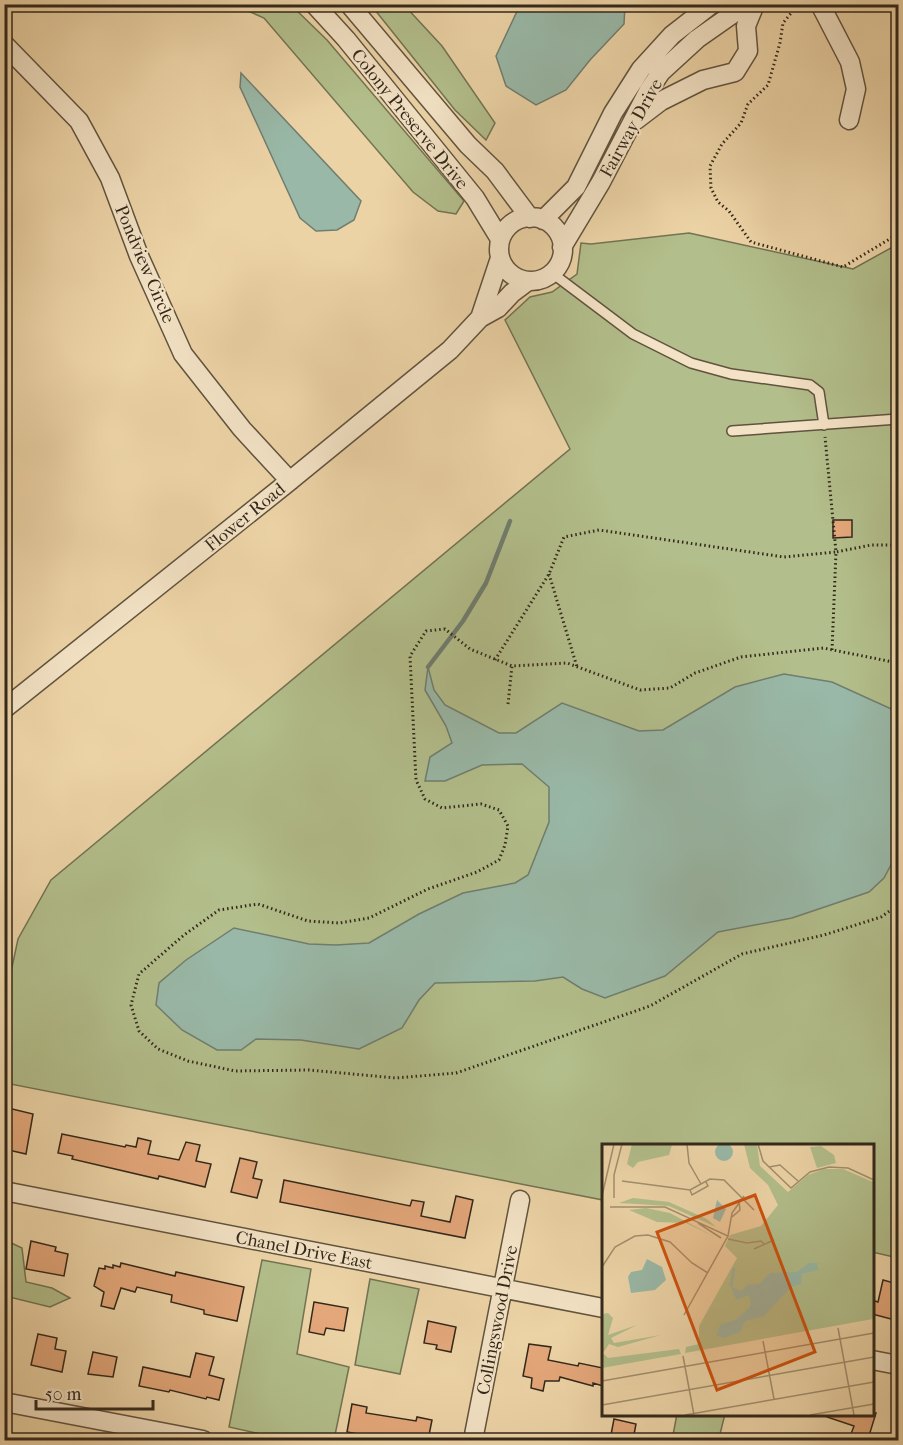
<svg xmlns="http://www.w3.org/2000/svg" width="903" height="1445" font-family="'IM FELL French Canon',serif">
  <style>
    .green { fill: #b2be8b; stroke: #727353; stroke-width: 1.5 }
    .water { fill: #99b8a7; stroke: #707e6f; stroke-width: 1.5 }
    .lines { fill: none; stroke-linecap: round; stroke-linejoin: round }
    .stream { stroke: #707e6f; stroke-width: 4.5 }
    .building { fill: #e3a77a; stroke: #33281b; stroke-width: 1.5 }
    .service-casing { stroke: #61533e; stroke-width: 12 }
    .minor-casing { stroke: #61533e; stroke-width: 21 }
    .path { stroke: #33281b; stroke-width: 3; stroke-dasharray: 1.5 3; stroke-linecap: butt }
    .service { stroke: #f3e2c5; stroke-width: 9 }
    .minor { stroke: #f3e2c5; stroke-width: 18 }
    .labels { text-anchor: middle; stroke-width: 4.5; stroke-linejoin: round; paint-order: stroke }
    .street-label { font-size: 18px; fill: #33281b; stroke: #f3e2c5 }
    .inset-river { fill: none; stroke: #99b8a7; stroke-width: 3 }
    .inset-road { fill: none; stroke: #a28f6e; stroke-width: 1.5 }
    .view { fill: #cd520e; fill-opacity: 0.15; stroke: #cd520e; stroke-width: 3 }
    .inset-edge { fill: none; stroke: #33281b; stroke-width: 3 }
  </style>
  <rect width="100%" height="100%" fill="#ecd3a6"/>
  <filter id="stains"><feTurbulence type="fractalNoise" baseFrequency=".00333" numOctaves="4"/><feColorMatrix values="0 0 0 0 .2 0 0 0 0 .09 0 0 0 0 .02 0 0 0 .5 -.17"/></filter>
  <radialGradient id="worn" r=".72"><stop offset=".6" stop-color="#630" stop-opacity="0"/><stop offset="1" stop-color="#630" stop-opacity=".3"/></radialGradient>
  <path class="green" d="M234 5H291L327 40 464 201 456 214 438 211 413 192 264 18Z
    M371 5H404L442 46 495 123 486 140 455 110Z
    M689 233 853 269 898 244V1258L872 1252V1145H603V1200L5 1083V1000L18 939 51 880 570 449 505 320 530 297 552 292 577 274 581 243 591 244Z
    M5 1240 22 1248 26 1282 52 1288 70 1298 50 1307 5 1296Z
    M262 1260 311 1269 297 1354 349 1367 334 1440H288L229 1427Z
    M370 1279 419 1289 400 1374 355 1365Z
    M677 1414H725L719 1438 728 1440H672Z"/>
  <path class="water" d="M520 5H625L624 24 590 60 566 90 536 105 506 86 496 56Z
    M241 73 361 201 354 220 337 230 316 231 300 218 240 87Z
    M428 667 434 690 445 705 499 733H516L562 703 639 731 663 730 735 687 784 674 832 682 898 712V858L893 861 884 878 869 892 792 918 718 932 665 976 605 998 582 989 563 977 535 981 435 983 419 1000 402 1028 359 1049 301 1040 256 1039 241 1050H217L182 1030 156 1005 159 983 186 960 234 928 309 944 336 945 369 943 419 914 463 893 515 883 528 875 549 822V787L522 764 482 765 445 781H425L430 757 452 743 446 726 425 690Z"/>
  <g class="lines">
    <path class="stream" d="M428 667 463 621 486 583 510 521"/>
  </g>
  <path class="building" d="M833 520H852V537L833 538Z
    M4 1107 33 1114 26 1154 4 1149Z
    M62 1134 125 1147 126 1145 136 1147 138 1138 151 1141 148 1154 179 1160 186 1142 200 1145 196 1161 211 1164 205 1187 159 1176 158 1179 72 1159 73 1156 58 1153Z
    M240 1158 257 1162 253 1178 262 1180 257 1198 231 1192Z
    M284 1180 410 1206 412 1200 424 1202 421 1216 450 1222 456 1196 473 1200 465 1238 280 1202Z
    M31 1241 56 1247 55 1251 68 1254 64 1276 26 1269Z
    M121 1263 175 1276 176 1272 244 1287 237 1321 204 1314V1310L171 1302 172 1295 137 1287 135 1292 121 1288 114 1309 101 1306 104 1292 94 1286 99 1268 105 1269V1266L113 1268V1265L120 1267Z
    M883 1280 898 1284V1307L895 1320 872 1314V1300L878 1302Z
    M314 1302 348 1308 344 1331 326 1328 324 1335 309 1332Z
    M428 1321 456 1327 451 1352 436 1349 437 1345 424 1343Z
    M38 1334 57 1338 55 1349 66 1351 62 1372 31 1365Z
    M529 1344 551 1347 548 1360 578 1366 579 1363 603 1368V1386L593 1383V1386L560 1377 559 1381H545L543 1391 531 1388 532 1378 523 1376Z
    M93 1352 117 1357 113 1377 88 1374Z
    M196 1353 214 1357 209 1375 224 1379 219 1400 207 1397 206 1399 170 1390 169 1392 139 1386 143 1367 190 1377Z
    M352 1404 367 1407 366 1413 416 1421 417 1417 432 1420 428 1440H392L347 1432Z
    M827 1413H876L868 1439 851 1434 854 1426 827 1417Z
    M614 1419 636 1424 633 1440H610Z"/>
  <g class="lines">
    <defs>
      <path id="service" d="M552 273 633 334 691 363 731 374 810 385 819 392 824 425
        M732 431 898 419"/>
      <path id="minor" d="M314 4 346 39 475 198 500 239
        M349 4 468 145 495 171 530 218
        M820 4 850 62 856 89 849 120
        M4 44 79 121 110 178 139 256 183 354 242 429 290 481
        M636 120 661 101 703 80 735 72 748 51 746 26 755 4
        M499 249a32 32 0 1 1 64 0a32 32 0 1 1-64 0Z
        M543 220 576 187 613 113 641 69 672 35 712 4
        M562 247 601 182 649 90 661 72 697 39 747 4
        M480 318 500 258
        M4 709 286 484 450 350 480 318 498 308 512 293 528 281
        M4 1191 603 1308
        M872 1360 898 1365
        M4 1402 203 1440
        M473 1440 520 1200"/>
    </defs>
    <use href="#service" class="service-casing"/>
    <use href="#minor" class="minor-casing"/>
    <path class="path" d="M800 4 796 7 783 23 780 43 768 85 748 104 741 123 722 144 710 166 711 188 718 202 729 211 751 242 843 267 898 234
      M549 574 577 667
      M832 650 836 552 871 545H898
      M495 660 549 574 564 537 599 530 784 557 836 552 825 437
      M898 663 823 648 741 657 695 673 670 688 640 690 567 663 512 666 470 649 445 629 426 631 410 656 416 780 425 799 442 808 481 804 499 810 508 826 505 845 499 860 477 872 428 889 369 918 339 923 308 921 258 904 219 910 184 935 139 974 131 1005 139 1031 158 1049 188 1061 235 1071 309 1070 396 1078 456 1073 650 1006 742 954 824 935 881 917 898 905
      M508 704 512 666"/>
    <use href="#service" class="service"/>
    <use href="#minor" class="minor"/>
  </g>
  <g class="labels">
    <g class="street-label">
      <text transform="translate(410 119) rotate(51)" y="6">Colony Preserve Drive</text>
      <text transform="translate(631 128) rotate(-61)" y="6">Fairway Drive</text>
      <text transform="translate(145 264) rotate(67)" y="6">Pondview Circle</text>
      <text transform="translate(245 517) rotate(-39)" y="6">Flower Road</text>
      <text transform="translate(304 1250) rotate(11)" y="6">Chanel Drive East</text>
      <text transform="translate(497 1320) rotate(-79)" y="6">Collingswood Drive</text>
    </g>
  </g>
  <g transform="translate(602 1144)">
    <rect width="272" height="272" fill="#ecd3a6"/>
    <path d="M30 0H70V1L67 11 36 18 31 24 25 20ZM142 0H155L158 22 186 48 206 31 222 25H241L271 38V175L83 209 84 203 97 200V182L135 114 123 102 128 91 159 82 176 61 166 41 148 24ZM219 2 232 11 234 19 215 24 208 3ZM31 54 67 58 105 75 114 83 67 62 17 59ZM44 64 68 69 113 93 84 79 55 78 27 66ZM6 169 11 174 6 191 35 181 9 194 12 199 59 191 16 203 7 200 1 209 6 214 77 205 79 210 0 224V170Z" fill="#b2be8b"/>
    <path d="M113 8a9 9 0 1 1 18 0a9 9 0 1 1-18 0ZM115 56 124 65 118 78 111 74ZM45 115 60 123 64 136 53 146 29 149 26 133 29 128 40 126ZM207 119H215L216 126 200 130 199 140 189 143 162 172 143 177 138 188 122 194 114 191 119 180 134 176 149 162 147 151 134 156 129 143 140 147 145 141 157 140 168 129 195 128Z" fill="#99b8a7"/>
    <path class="inset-river" d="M129 143 132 124"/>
    <path class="inset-road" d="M85 0 87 19 99 40M156 0 161 17 189 44 208 28 227 23 246 24 272 36M167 23 178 21 196 37M20 37 88 46 108 35 122 36 152 66M88 46 90 51 106 42 104 38M0 52 12 0M12 54V31L20 0M8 63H63L126 92 82 171M130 73 138 66 137 57M96 79 119 94M126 92 130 69 142 52M126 95 145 99 159 97 162 100M152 105 172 96M0 123 13 103 33 92 46 91 68 98 90 119 106 129M236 184 252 271M161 197 172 255M81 212 92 271M0 237 272 189M0 261 272 213M83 271 272 238M208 271 272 260"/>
    <path class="view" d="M153 51 213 208 115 246 55 88Z"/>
    <rect width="272" height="272" class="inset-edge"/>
  </g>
  <rect width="903" height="1445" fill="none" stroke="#ecd3a6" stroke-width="24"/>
  <rect x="6" y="6" width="891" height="1433" fill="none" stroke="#33281b" stroke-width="3"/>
  <rect x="12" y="12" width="879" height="1421" fill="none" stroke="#33281b" stroke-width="1.5"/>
  <path d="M36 1400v9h117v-9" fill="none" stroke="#33281b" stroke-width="3"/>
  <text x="45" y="1400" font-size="18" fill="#33281b" stroke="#f3e2c5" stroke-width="4.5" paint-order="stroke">50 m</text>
  <rect width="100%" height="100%" filter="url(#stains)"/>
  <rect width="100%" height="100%" fill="url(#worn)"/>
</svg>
